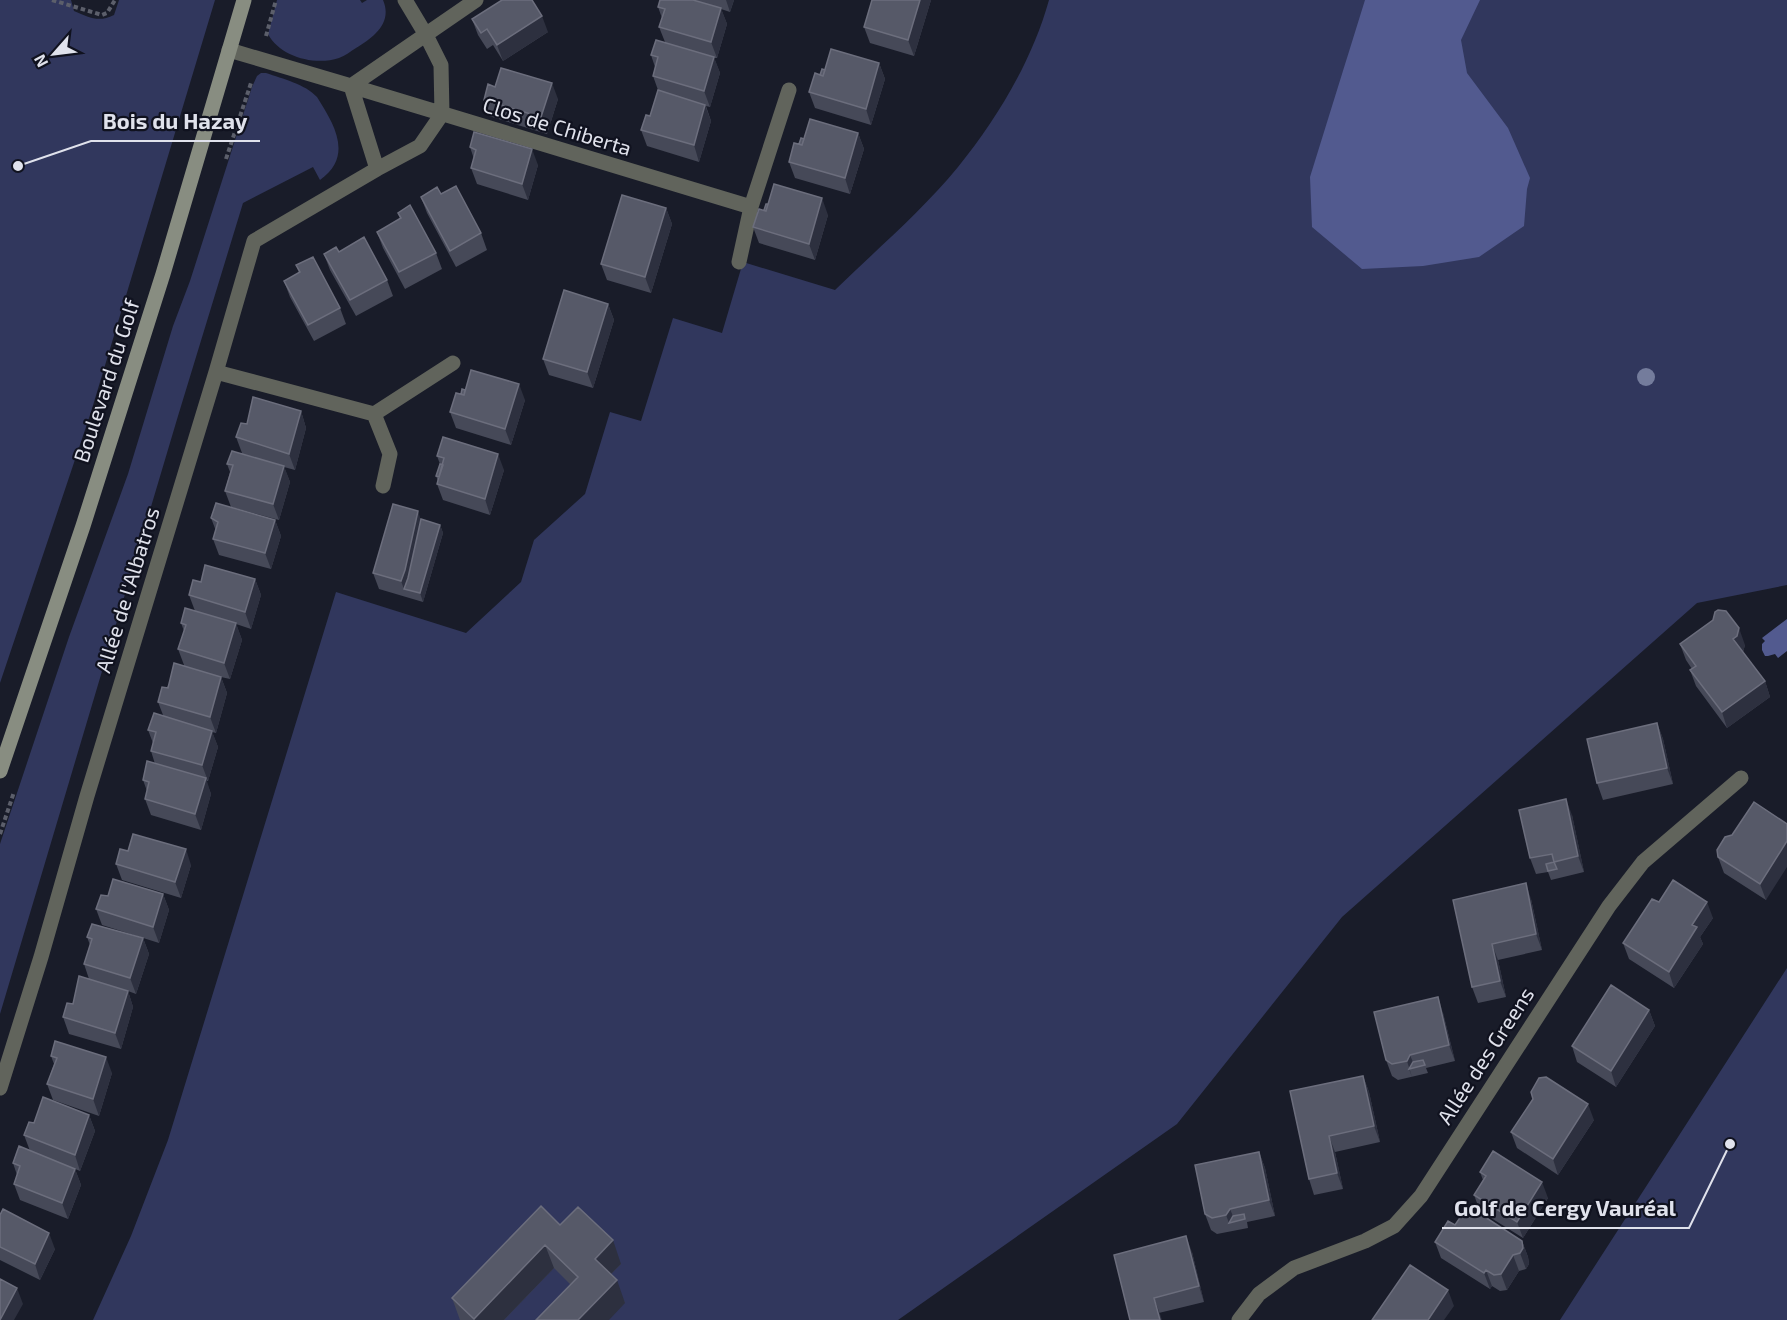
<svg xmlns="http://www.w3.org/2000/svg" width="1787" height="1320" font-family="'Exo 2',sans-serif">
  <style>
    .green { fill: #31375d }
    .water { fill: #525a8f }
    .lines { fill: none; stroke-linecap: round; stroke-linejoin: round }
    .path { stroke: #5c5f6b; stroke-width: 4; stroke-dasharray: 4.5 3; stroke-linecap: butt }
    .street { stroke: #61645c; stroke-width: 15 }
    .secondary { stroke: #888d81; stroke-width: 15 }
    .tree { fill: #747c9c }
    .wall { fill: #464958 }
    .shaded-wall { fill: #2d303f }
    .building { fill: #565968; stroke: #6c6e7d; stroke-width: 1.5 }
    .labels { text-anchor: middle; stroke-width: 4.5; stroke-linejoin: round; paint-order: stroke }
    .street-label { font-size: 21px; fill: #e0e2ec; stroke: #10121f }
    .leader { fill: none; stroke: #e0e2ec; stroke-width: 2 }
    .callout-dot { fill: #e0e2ec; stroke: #10121f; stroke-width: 2 }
    .callout-label { font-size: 22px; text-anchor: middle; font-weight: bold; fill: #e0e2ec; stroke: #10121f; stroke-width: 4.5; stroke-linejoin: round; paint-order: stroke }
  </style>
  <rect width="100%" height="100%" fill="#191c29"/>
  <path class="green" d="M0 0H71L74 11C89 17 98 23 114 15L119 0H215L91 412 0 683Z
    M277 0H360L362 3 367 0H383C393 23 373 38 356 48 351 51 345 56 339 58 315 66 280 57 268 34Z
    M1049 0H1787V585L1697 603 1342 917 1177 1124 898 1320H93L131 1236 168 1140 336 592 466 633 521 582 534 540 585 494 610 412 641 421 673 318 722 333 743 262 835 290C876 250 921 212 958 167 997 119 1032 61 1049 0Z
    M261 73H266C283 79 305 84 317 97 334 124 354 156 320 180L313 167 243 203 178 416 0 1014V844L69 637 128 474 173 326 190 281 252 87 257 76Z
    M1787 968V1320H1560Z"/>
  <path class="water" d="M1365 0H1480L1461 40 1467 73 1508 128 1530 178 1527 189 1524 226 1479 257 1423 266 1362 269 1312 227 1310 177Z
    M1787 619V651L1778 658 1775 654 1768 656H1765L1762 650V644L1765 641 1762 638Z"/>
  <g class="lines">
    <path class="path" d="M52 0 102 15 107 13 115 0
      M266 36 276 0
      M226 159 251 83
      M0 834 14 792"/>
    <path class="street" d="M351 86 751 207
      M351 86 476 0
      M377 169 420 146 442 114 441 65 426 35 405 0
      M739 262 751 207 789 90
      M216 372 374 414 453 363
      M374 414 390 454 383 486
      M0 1088 41 957 87 796 216 372 254 241 377 169 351 86 229 50
      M1239 1320 1259 1294 1294 1268 1365 1241 1394 1226 1421 1196 1609 906 1643 862 1741 778"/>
    <path class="secondary" d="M0 771 83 526 163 274 244 0"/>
  </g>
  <circle class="tree" cx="1646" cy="377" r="9"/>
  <path class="wall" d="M660 0H734L730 12 721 9 727 24 717 58H714L720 73 710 107 706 106 711 121 699 162 647 146 641 130 650 116 658 90 653 76 655 67 651 55 665 42 659 27 662 18 658 7Z
    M931 0 914 56 870 43 864 27Z
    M472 19 548 32 503 61 493 45 487 49 478 35Z
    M879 63 885 79 871 125 815 108 809 92 820 75 825 70Z
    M495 87 558 99 547 134 489 116 484 100Z
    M858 133 864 149 850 194 795 178 789 162 799 144 804 139Z
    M470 147 538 165 528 200 477 184 471 168 474 159Z
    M421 197 481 233 487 250 456 267 427 213Z
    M666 208 672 224 651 293 607 280 601 264Z
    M764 210 828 215 815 260 759 243 753 227Z
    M398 213 436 253 442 269 405 289 383 248 377 232 400 219Z
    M339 252 387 280 393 296 356 316 330 270 324 254Z
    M296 265 340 308 346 324 314 341 290 297 284 281 299 273Z
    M608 304 614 320 593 388 549 375 543 359Z
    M465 390 525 400 511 445 456 428 450 412 461 394Z
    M301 411 306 428 295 470 284 467 290 482 279 520 231 507 225 491 230 472 227 464 242 453 236 437 245 424Z
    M437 456 504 470 490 515 443 500 437 484 438 481 436 476 440 464Z
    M211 518 275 520 281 536 271 569 219 555 213 539 216 531Z
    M421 519 440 525 443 533 423 602 379 589 373 573Z
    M255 579 261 595 251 629 236 624 242 640 230 679 221 677 227 693 216 733 212 732 218 747 208 781H206L211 794 201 830 151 815 145 799 147 791 143 780 155 764 151 751 153 743 148 730 163 715 158 702 170 682 184 665 178 649 184 631 181 623 195 611 189 595 201 582Z
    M1680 644 1745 645 1743 652 1765 681 1770 697 1727 728 1696 686 1690 670 1692 669 1686 660Z
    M1657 723 1663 739 1673 784 1603 800 1597 783Z
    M1572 815 1584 872 1551 880 1548 872 1536 874 1530 858Z
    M1787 824 1766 900 1724 873 1718 857Z
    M128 851 191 865 181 898 122 880 116 864Z
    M163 894 169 910 159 943 102 925 96 909 108 896Z
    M1531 899 1542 950 1498 960 1506 997 1478 1003 1472 987 1453 900Z
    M1659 902 1713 918 1700 937 1703 944 1674 988 1629 959 1623 943Z
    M87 937 143 938 149 954 136 994 128 991 133 1007 121 1049 69 1034 63 1017 89 979 84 964 90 945Z
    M1649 1010 1655 1026 1616 1087 1577 1062 1572 1046Z
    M1443 1013 1455 1061 1426 1068 1428 1073 1398 1080 1392 1076 1386 1060Z
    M51 1056 112 1073 99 1116 53 1100 47 1084 54 1064Z
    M1363 1076 1369 1092 1380 1142 1335 1152 1343 1189 1314 1195 1309 1179 1290 1091Z
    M89 1115 95 1131 80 1171 34 1152 75 1169 81 1185 68 1219 20 1200 14 1184 17 1175 13 1163 30 1151 24 1135 34 1123Z
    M1594 1120 1558 1175 1517 1148 1511 1132Z
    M1259 1152 1265 1168 1275 1216 1247 1222 1248 1228 1217 1234 1211 1230 1205 1214Z
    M1480 1172 1548 1198 1523 1238 1480 1211 1474 1195 1483 1180Z
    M0 1215 55 1249 40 1280 0 1260Z
    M1454 1224 1522 1241 1528 1257 1529 1264 1526 1269 1519 1271 1507 1290 1500 1291 1492 1286 1490 1289 1441 1258 1435 1242Z
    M560 1225 621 1264 611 1274 625 1303 570 1284 554 1268 504 1320H460L452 1298Z
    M1192 1252 1204 1302 1130 1320Z"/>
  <path class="shaded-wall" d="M726 0H734L730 12Z
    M920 0H931L914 56 908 40Z
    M721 8 727 24 717 58 711 42Z
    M542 16 548 32 503 61 497 45Z
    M714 57 720 73 710 107 704 91Z
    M879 63 885 79 871 125 866 109Z
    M552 83 558 99 547 134 541 117Z
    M705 105 711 121 699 162 694 145Z
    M858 133 864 149 850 194 845 178Z
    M532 149 538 165 528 200 522 184Z
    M822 198 828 215 815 260 809 244Z
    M666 208 672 224 651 293 645 277Z
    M608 304 614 320 593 388 587 372Z
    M519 384 525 400 511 445 505 429Z
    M301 411 306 428 295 470 289 454Z
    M498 454 504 470 490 515 485 499Z
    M284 466 290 482 279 520 273 504Z
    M418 511 423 527 404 589 401 581Z
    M275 520 281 536 271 569 265 553Z
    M440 525 443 533 423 602 420 593Z
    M255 579 261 595 251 629 245 612Z
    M236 623 242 640 230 679 224 663Z
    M1739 628 1745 645 1743 652 1733 639Z
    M221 677 227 693 216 733 210 717Z
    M1765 681 1770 697 1727 728 1722 712Z
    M1657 723 1663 739 1673 784 1667 768Z
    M212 731 218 747 208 781 202 765Z
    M206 778 211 794 201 830 195 814Z
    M1566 799 1572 815 1584 872 1578 856Z
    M1787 841V867L1766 900 1760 884Z
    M186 849 191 865 181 898 175 882Z
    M1526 883 1531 899 1542 950 1536 934Z
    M163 894 169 910 159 943 153 927Z
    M1707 902 1713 918 1700 937 1703 944 1674 988 1669 972 1692 925Z
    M143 938 149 954 136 994 130 978Z
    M1492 944 1498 960 1506 997 1500 981Z
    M128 991 133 1007 121 1049 115 1033Z
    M1438 997 1443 1013 1455 1061 1449 1045Z
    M1649 1010 1655 1026 1616 1087 1611 1071Z
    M1410 1055 1415 1067 1409 1069 1412 1077 1407 1061Z
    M106 1057 112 1073 99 1116 93 1099Z
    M1363 1076 1369 1092 1380 1142 1374 1126Z
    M1588 1104 1594 1120 1558 1175 1553 1159Z
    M89 1115 95 1131 80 1171 75 1155Z
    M1329 1136 1335 1152 1343 1189 1337 1173Z
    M1259 1152 1265 1168 1275 1216 1269 1200Z
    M75 1169 81 1185 68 1219 62 1203Z
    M1542 1182 1548 1198 1523 1238 1517 1222Z
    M1230 1209 1235 1221 1229 1223 1226 1215Z
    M49 1233 55 1249 40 1280 35 1264Z
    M1186 1236 1192 1252 1204 1302 1199 1286Z
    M613 1240 621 1264 603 1282 595 1259Z
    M1522 1241 1528 1257 1529 1264 1526 1269 1520 1253Z
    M545 1245 554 1268 504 1320H475L474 1319Z
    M1513 1255 1519 1271 1507 1290 1501 1274Z
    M1486 1270 1492 1286 1490 1289 1484 1273Z
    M617 1280 625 1303 609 1320H578Z
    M17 1288 23 1304 14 1320H0Z
    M1448 1290 1454 1306 1444 1320H1428Z
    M1154 1298 1160 1314 1162 1320H1160Z"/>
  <path class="building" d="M502 0H532L542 16 497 45 487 29 481 33 472 19Z
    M660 0H693L721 8 711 42 659 27 665 9 658 7Z
    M872 0H920L908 40 864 27Z
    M656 40 714 57 704 91 653 76 658 57 651 55Z
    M831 49 879 63 866 109 809 92 815 73 823 76Z
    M501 68 552 83 541 117 484 100 488 84 495 87Z
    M822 69 825 70 823 76 820 75Z
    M658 90 705 105 694 145 641 130 646 115 650 116Z
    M810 119 858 133 845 178 789 162 794 143 802 145Z
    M474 132 532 149 522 184 471 168 476 150 470 147Z
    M801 138 804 139 802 145 799 144Z
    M774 184 822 198 809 244 753 227 759 209 766 211Z
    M456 186 481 233 450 251 421 197 437 187 441 194Z
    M622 195 666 208 645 277 601 264Z
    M766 204H768L766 211 764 210Z
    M410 205 436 253 399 272 377 232 401 218 398 213Z
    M364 237 387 280 350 300 324 254 336 247 339 252Z
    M313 257 340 308 308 325 284 281 300 272 296 265Z
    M564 290 608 304 587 372 543 359Z
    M471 370 519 384 505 429 450 412 456 393 464 395Z
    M462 389 465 390 464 395 461 394Z
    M253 397 301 411 289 454 236 437 241 423 247 424Z
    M443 437 498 454 485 499 437 484 444 458 437 456Z
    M232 451 284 466 273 504 225 491 233 465 227 464Z
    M440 464 443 465 439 477 436 476Z
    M216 503 275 520 265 553 213 539 218 522 211 518Z
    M393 504 418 511 405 570 401 581 373 573Z
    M421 519 440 525 420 593 404 589 408 578Z
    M205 565 255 579 245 612 189 595 193 580 201 582Z
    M185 608 236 623 224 663 178 649 186 625 181 623Z
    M1718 610 1726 611 1739 628 1737 636 1733 639 1765 681 1722 712 1690 670 1696 666 1680 644 1713 620 1715 612Z
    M174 663 221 677 210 717 158 702 162 687 168 688Z
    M154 713 212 731 202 765 151 751 156 732 148 730Z
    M1657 723 1667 768 1597 783 1587 739Z
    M147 761 206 778 195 814 145 799 149 782 143 780Z
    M1566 799 1578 856 1554 862 1552 854 1530 858 1519 810Z
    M1754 802 1787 824V841L1760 884 1718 857 1717 850 1725 837 1732 835Z
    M133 834 186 849 175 882 116 864 120 849 128 851Z
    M1554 862 1557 869 1548 871 1546 864Z
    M113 879 163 894 153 927 96 909 101 895 108 896Z
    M1673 880 1707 902 1692 925 1697 927 1669 972 1623 943 1652 899 1659 902Z
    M1526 883 1536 934 1492 944 1500 981 1472 987 1453 900Z
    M92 924 143 938 130 978 84 964 92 939 87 937Z
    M79 976 128 991 115 1033 63 1017 67 1003 73 1004Z
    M1611 985 1649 1010 1611 1071 1572 1046Z
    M1438 997 1449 1045 1410 1055 1407 1061 1392 1064 1386 1060 1374 1012Z
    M55 1041 106 1057 93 1099 47 1084 57 1058 51 1056Z
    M1423 1060 1425 1065 1409 1069 1413 1062Z
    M1363 1076 1374 1126 1329 1136 1337 1173 1309 1179 1290 1091Z
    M1546 1077 1588 1104 1553 1159 1511 1132 1533 1099 1531 1092 1539 1078Z
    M43 1097 89 1115 75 1155 24 1135 29 1122 34 1123Z
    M19 1146 75 1169 62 1203 14 1184 20 1166 13 1163Z
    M1493 1151 1542 1182 1517 1222 1474 1195 1486 1176 1480 1172Z
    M1259 1152 1269 1200 1230 1209 1226 1215 1212 1218 1205 1214 1195 1165Z
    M541 1206 560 1225 578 1207 613 1240 595 1259 617 1280 578 1320H536L578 1277 545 1245 474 1319 452 1298Z
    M1468 1206 1522 1241 1523 1248 1520 1253 1513 1255 1501 1274 1494 1275 1486 1270 1484 1273 1435 1242 1448 1221 1455 1225Z
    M3 1209 49 1233 35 1264 0 1247V1215Z
    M1244 1214 1245 1219 1229 1223 1233 1216Z
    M1186 1236 1199 1286 1154 1298 1160 1320H1130L1114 1255Z
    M1410 1265 1448 1290 1428 1320H1372Z
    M0 1279 17 1288 0 1320Z"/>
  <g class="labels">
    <g class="street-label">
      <text transform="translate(557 127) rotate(17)" y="7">Clos de Chiberta</text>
      <text transform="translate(107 381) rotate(-72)" y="7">Boulevard du Golf</text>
      <text transform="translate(128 590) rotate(-73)" y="7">Allée de l'Albatros</text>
      <text transform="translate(1486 1056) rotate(-57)" y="7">Allée des Greens</text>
    </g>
  </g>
  <path class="leader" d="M18 166L91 141H260M1730 1144L1689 1228H1442"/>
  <g class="callout-dot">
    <circle cx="18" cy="166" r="6"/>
    <circle cx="1730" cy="1144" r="6"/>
  </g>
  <g class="callout-label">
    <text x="175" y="129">Bois du Hazay</text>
    <text x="1565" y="1216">Golf de Cergy Vauréal</text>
  </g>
  <g transform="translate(54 54) rotate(242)" stroke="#10121f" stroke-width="4.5" paint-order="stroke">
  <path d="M0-4.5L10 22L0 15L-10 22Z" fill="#e0e2ec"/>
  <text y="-9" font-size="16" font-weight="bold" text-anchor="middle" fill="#e0e2ec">N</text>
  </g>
</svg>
